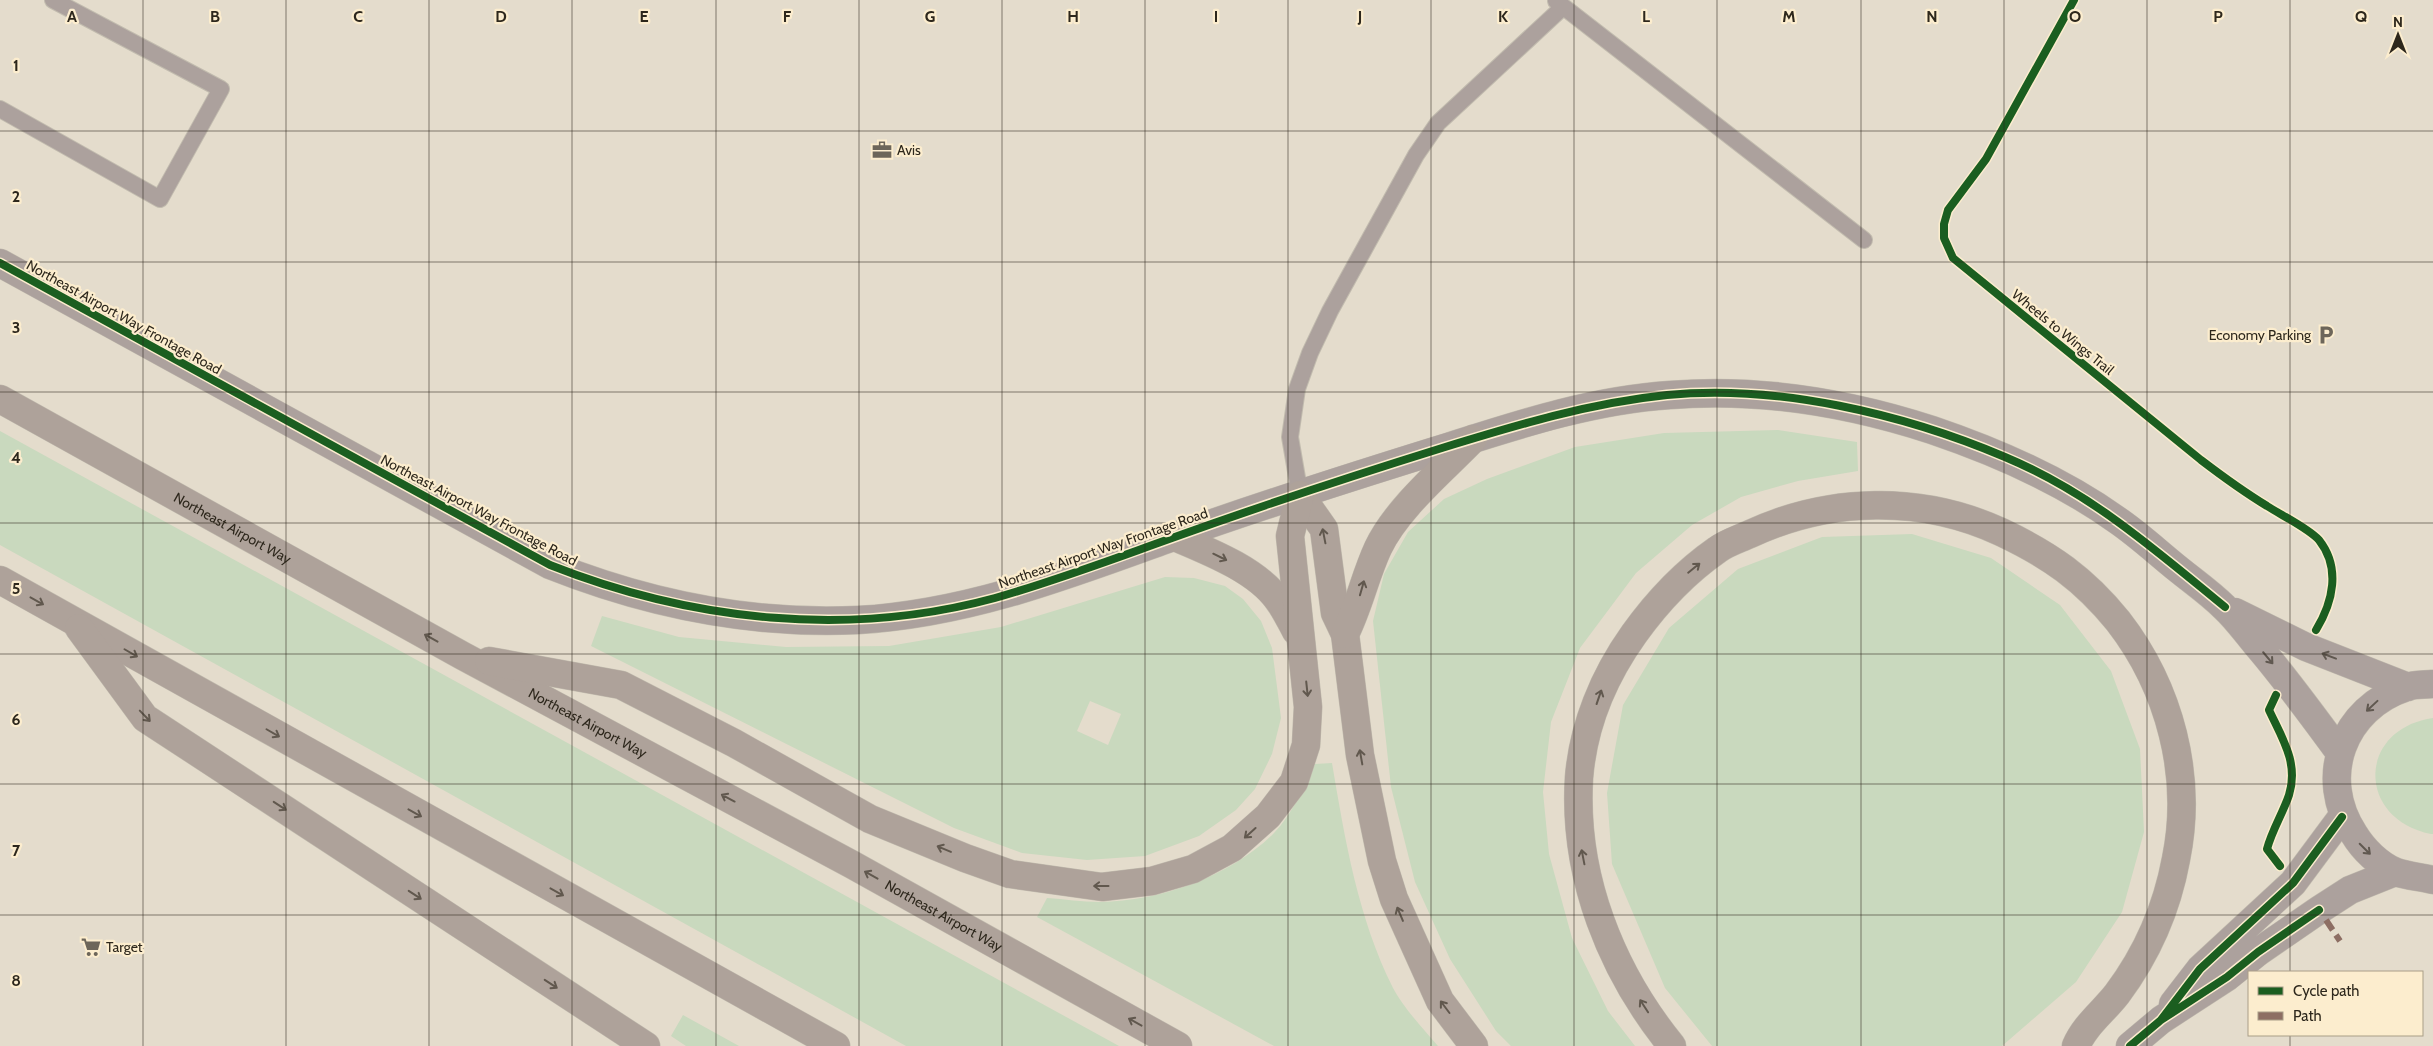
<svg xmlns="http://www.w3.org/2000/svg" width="2433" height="1046" font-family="Cabin,sans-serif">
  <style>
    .green { fill: #c9d9be; fill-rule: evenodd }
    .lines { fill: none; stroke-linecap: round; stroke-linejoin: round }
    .service-casing { stroke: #c1bbae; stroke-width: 18 }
    .tertiary-casing { stroke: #c1bbae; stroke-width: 29 }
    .primary-casing { stroke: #c1bbae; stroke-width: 29 }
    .service { stroke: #aca19d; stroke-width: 16 }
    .tertiary { stroke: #aca19d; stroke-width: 28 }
    .primary { stroke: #aea29a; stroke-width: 28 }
    .quiet { stroke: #8d6e63; stroke-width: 6; stroke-dasharray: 12 6; stroke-linecap: butt }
    .cycleway-casing { stroke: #fcedce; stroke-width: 11 }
    .cycleway { stroke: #1b5e20; stroke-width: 8 }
    .oneway { stroke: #61584e }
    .oneway2 { stroke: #605850 }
    .grid { fill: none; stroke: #2d271c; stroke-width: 1; stroke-opacity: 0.55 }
    .labels { text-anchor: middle; stroke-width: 4.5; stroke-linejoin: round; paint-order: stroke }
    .poi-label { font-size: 14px; fill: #2d271c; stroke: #fcedce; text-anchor: start }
    .street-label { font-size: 14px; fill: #2d271c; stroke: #fcedce }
    .grid-label { font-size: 16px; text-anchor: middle; font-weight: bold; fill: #2d271c; stroke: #fcedce; stroke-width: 4.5; stroke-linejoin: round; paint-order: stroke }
  </style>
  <rect width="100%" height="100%" fill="#e4dccc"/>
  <path class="green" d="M1778 430 1857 442 1858 471 1798 481 1741 497 1692 525 1636 573 1580 648 1551 722 1543 792 1549 854 1572 938 1608 1011 1635 1046H1511L1496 1031 1450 959 1415 882 1391 787 1373 621 1384 574 1408 532 1444 499 1487 479 1575 447 1664 433Z
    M0 431 1119 1046H906L0 545Z
    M1912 534 1991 558 2060 605 2111 671 2140 749 2144 832 2122 912 2076 982 2002 1046H1712L1665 988 1612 864 1607 793 1623 705 1669 628 1738 569 1822 537Z
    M1165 577 1194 578 1225 586 1243 599 1261 621 1272 648 1281 718 1272 754 1255 789 1236 810 1199 836 1145 856 1087 860 1022 853 954 828 591 646 602 616 679 637 786 647 889 646 1001 627ZM1090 701 1121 714 1108 745 1077 731Z
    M2433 718V834H2431C2356 819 2357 729 2433 718Z
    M1332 763C1345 840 1358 918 1393 988 1403 1007 1424 1030 1438 1046H1274L1037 917 1047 898C1064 899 1082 902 1100 902 1161 901 1231 876 1274 833 1292 815 1304 786 1315 764Z
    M683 1015 739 1046H686L671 1036Z"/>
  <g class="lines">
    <defs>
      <path id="service" d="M1556 1 1864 240
        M0 109 160 199 221 89 53 0
        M1300 495 1290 437 1297 389 1310 353 1330 311 1416 155 1438 123 1563 7"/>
      <path id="tertiary" d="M0 263 550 565C648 604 752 625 858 620 967 614 1068 575 1170 538 1263 505 1357 475 1451 446 1523 423 1594 400 1670 395 1758 388 1849 403 1932 430 1997 452 2061 480 2117 520 2139 535 2158 553 2178 569 2194 582 2210 593 2224 607 2236 618 2246 632 2256 644 2286 679 2313 716 2340 753
        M2235 612 2306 647 2408 687
        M2433 684C2425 685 2414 684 2407 687 2342 708 2317 778 2354 834 2363 849 2379 865 2396 872 2407 876 2421 877 2433 880
        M2173 1004 2200 969 2293 883 2342 817
        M2130 1046 2161 1020 2227 977 2258 952 2319 910 2350 890 2395 872"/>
      <g id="primary">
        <path id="s1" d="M0 399 463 656 851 864 1178 1046"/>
        <path d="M1300 495 1324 529 1335 613 1345 634 1360 755 1382 861 1394 899 1440 1001 1474 1046"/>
        <path d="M1175 537C1208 551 1257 570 1278 600 1285 609 1290 620 1296 631"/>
        <path d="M0 580 836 1046"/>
        <path d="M79 628 145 718 646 1046"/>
        <path d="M1345 634C1359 606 1365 576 1378 548 1397 508 1442 471 1473 439"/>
        <path d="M489 661 621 685 734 743 870 819 965 858 1010 874 1102 887 1152 881 1193 869 1232 848 1268 816 1294 782 1306 745 1308 707 1290 536 1300 495"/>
        <path d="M1672 1046C1611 971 1573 876 1579 778 1583 726 1604 676 1634 634 1657 602 1684 573 1717 550 1726 543 1739 539 1750 534 1830 497 1921 495 2001 532 2050 555 2084 579 2118 621 2170 688 2193 776 2176 859 2167 908 2147 954 2117 994 2103 1012 2085 1025 2076 1046"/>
      </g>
    </defs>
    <use href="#service" class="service-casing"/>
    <use href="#tertiary" class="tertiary-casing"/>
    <use href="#primary" class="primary-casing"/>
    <use href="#service" class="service"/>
    <use href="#tertiary" class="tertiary"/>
    <use href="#primary" class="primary"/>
    <path class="quiet" d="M2326 920 2340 941"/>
    <defs>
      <path id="cycleway" d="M2074 0 1986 159 1948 210 1944 224V238L1953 258 2201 460C2222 476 2244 492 2267 506 2281 515 2308 528 2319 540 2341 568 2333 602 2316 630
        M0 263 550 565C691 621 848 638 995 598 1055 581 1113 559 1172 538 1261 506 1352 476 1442 448 1517 425 1589 403 1667 395 1777 384 1904 414 2005 457 2091 493 2154 549 2225 607
        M2276 695 2269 710C2282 738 2299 763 2289 795 2283 813 2272 830 2267 849L2280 866
        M2161 1020 2200 969 2293 883 2342 817
        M2130 1046 2161 1020 2227 977 2258 952 2319 910"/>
    </defs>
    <use href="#cycleway" class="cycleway-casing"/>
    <use href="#cycleway" class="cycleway"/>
  </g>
  <defs><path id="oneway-shaft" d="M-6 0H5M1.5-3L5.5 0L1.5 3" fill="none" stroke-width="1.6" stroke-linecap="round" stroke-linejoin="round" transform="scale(1.25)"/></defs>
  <g class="oneway">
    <use href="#oneway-shaft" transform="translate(1324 536) rotate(-101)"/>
    <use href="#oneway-shaft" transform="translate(1220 557) rotate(26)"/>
    <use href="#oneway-shaft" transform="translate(1694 568) rotate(-39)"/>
    <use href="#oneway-shaft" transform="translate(1362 588) rotate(-74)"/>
    <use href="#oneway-shaft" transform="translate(37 601) rotate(29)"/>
    <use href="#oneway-shaft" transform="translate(431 638) rotate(-151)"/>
    <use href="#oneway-shaft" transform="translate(131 653) rotate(30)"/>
    <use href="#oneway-shaft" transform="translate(1307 689) rotate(84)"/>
    <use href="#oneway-shaft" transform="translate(1599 697) rotate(-71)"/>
    <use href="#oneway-shaft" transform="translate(145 716) rotate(46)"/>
    <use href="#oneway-shaft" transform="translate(273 733) rotate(30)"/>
    <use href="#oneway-shaft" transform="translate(1361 757) rotate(-100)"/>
    <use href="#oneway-shaft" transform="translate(728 798) rotate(-152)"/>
    <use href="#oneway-shaft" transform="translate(280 806) rotate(33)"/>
    <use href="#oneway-shaft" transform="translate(415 813) rotate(29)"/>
    <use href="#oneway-shaft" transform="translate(1250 833) rotate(138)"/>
    <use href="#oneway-shaft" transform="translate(944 849) rotate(-157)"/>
    <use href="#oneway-shaft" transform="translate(1583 857) rotate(-101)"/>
    <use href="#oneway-shaft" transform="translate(871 875) rotate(-151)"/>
    <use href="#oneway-shaft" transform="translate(1101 886) rotate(-180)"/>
    <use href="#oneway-shaft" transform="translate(557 892) rotate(29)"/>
    <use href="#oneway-shaft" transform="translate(415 895) rotate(33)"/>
    <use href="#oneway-shaft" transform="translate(1400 914) rotate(-113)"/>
    <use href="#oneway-shaft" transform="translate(551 984) rotate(33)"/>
    <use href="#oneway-shaft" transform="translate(1644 1006) rotate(-123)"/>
    <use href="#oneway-shaft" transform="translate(1445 1007) rotate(-127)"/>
    <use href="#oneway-shaft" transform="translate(1135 1022) rotate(-151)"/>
  </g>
  <g class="oneway2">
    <use href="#oneway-shaft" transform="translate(2329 656) rotate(-159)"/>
    <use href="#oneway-shaft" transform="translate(2268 658) rotate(50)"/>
    <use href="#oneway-shaft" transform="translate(2372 706) rotate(137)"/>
    <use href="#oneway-shaft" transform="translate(2365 849) rotate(45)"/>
  </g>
  <path class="grid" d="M143 0V1046M286 0V1046M429 0V1046M572 0V1046M716 0V1046M859 0V1046M1002 0V1046M1145 0V1046M1288 0V1046M1431 0V1046M1574 0V1046M1717 0V1046M1861 0V1046M2004 0V1046M2147 0V1046M2290 0V972M0 131H2433M0 262H2433M0 392H2433M0 523H2433M0 654H2433M0 784H2433M0 915H2433M2290 1035V1046"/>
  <defs>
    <symbol id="office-bare" viewBox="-9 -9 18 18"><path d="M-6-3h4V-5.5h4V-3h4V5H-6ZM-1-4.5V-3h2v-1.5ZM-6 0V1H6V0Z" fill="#6d665a" stroke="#fcedce" stroke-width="2.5" paint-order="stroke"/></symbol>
    <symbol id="parking-bare" viewBox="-9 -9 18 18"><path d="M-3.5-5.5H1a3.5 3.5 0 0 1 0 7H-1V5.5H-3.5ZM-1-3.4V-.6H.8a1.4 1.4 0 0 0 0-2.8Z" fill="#6d665a" stroke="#fcedce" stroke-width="2.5" paint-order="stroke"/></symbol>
    <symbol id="supermarket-bare" viewBox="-9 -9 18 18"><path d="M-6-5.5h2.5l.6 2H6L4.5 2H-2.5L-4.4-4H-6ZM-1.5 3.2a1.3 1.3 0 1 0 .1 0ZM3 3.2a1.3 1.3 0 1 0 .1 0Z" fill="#6d665a" stroke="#fcedce" stroke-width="2.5" paint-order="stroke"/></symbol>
  </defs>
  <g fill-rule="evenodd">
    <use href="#office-bare" x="868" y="136" width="28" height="28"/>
    <use href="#parking-bare" x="2312" y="321" width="28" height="28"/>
    <use href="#supermarket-bare" x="77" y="933" width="28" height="28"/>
  </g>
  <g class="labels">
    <g class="poi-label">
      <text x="897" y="155">Avis</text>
      <text x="2311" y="340" text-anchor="end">Economy Parking</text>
      <text x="106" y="952">Target</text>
    </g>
    <g class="street-label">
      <text transform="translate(124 317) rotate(29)" y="5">Northeast Airport Way Frontage Road</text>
      <text transform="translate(2063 332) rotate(39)" y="5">Wheels to Wings Trail</text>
      <text transform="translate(479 510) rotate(28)" y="5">Northeast Airport Way Frontage Road</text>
      <text dy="5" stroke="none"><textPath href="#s1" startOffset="266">Northeast Airport Way</textPath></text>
      <text transform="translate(1103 548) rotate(-19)" y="5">Northeast Airport Way Frontage Road</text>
      <text dy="5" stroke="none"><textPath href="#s1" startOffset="671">Northeast Airport Way</textPath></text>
      <text dy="5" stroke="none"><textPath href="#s1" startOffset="1076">Northeast Airport Way</textPath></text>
    </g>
  </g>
  <g class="grid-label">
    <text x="72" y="22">A</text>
    <text x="215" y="22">B</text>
    <text x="358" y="22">C</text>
    <text x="501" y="22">D</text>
    <text x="644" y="22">E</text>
    <text x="787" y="22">F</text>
    <text x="930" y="22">G</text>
    <text x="1073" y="22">H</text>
    <text x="1216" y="22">I</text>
    <text x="1360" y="22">J</text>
    <text x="1503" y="22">K</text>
    <text x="1646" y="22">L</text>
    <text x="1789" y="22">M</text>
    <text x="1932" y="22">N</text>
    <text x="2075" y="22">O</text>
    <text x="2218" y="22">P</text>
    <text x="2361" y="22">Q</text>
    <text x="16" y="71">1</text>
    <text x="16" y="202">2</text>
    <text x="16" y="333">3</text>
    <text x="16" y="463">4</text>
    <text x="16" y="594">5</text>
    <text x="16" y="725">6</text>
    <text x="16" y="856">7</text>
    <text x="16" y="986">8</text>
  </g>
  <rect x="2248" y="971" width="175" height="65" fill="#fcedce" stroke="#a99e87"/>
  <rect x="2258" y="987" width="25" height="8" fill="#1b5e20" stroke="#a99e87"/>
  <text x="2293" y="996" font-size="15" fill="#2d271c">Cycle path</text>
  <rect x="2258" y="1012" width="25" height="8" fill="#8d6e63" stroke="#a99e87"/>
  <text x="2293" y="1021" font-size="15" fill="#2d271c">Path</text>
  <g transform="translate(2398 35)" stroke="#fcedce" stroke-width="4" paint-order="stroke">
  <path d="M0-4L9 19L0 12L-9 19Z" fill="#2d271c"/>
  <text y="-8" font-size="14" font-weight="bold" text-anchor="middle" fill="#2d271c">N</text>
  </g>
</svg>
